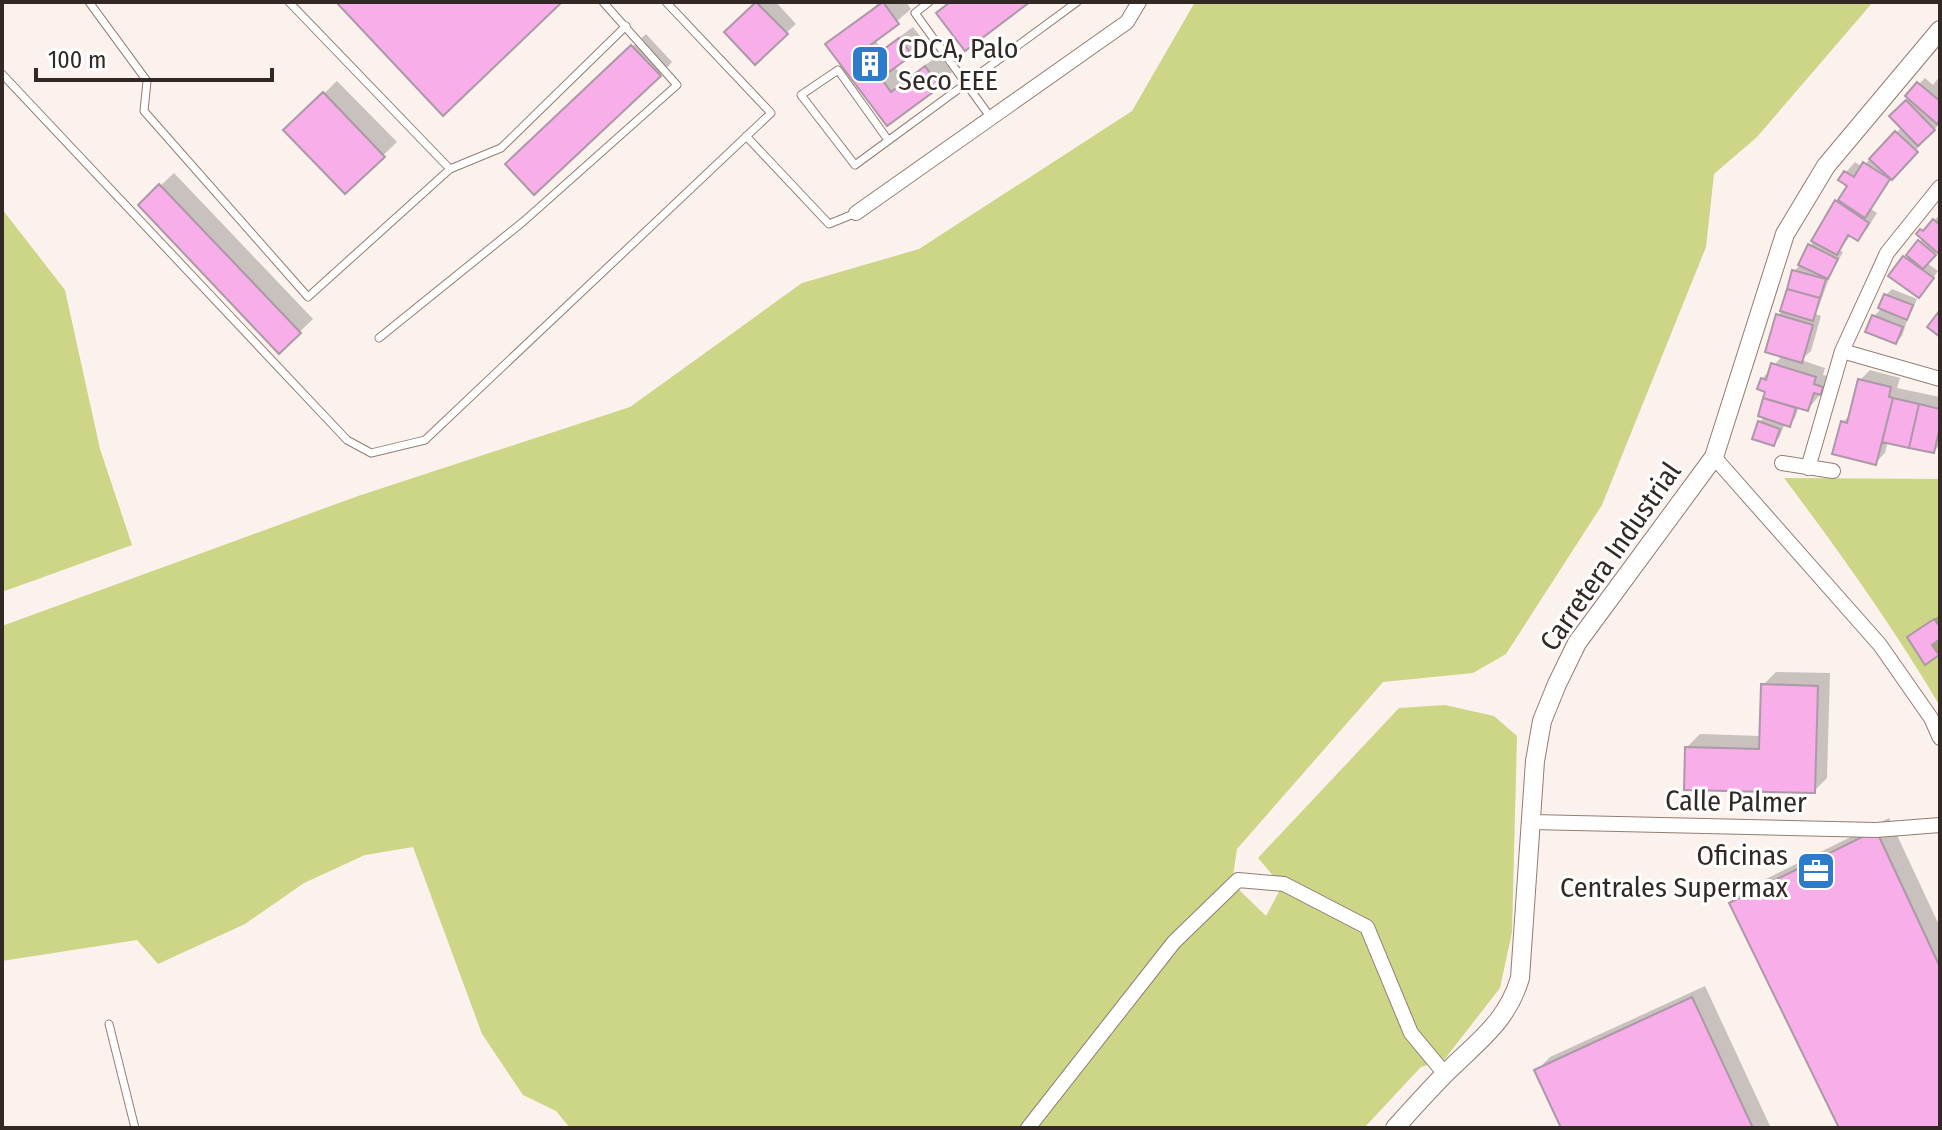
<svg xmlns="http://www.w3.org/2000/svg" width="1942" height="1130" font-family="'Fira Sans Condensed',sans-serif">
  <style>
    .green { fill: #cdd586 }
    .shadow { fill: #0003 }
    .building { fill: #f7aee9; stroke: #ac98a7; stroke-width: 2 }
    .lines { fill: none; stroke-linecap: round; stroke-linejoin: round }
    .service-casing { stroke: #927d71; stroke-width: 9 }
    .minor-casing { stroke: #927d71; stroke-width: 16 }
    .tertiary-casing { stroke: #927d71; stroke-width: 20 }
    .service { stroke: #fff; stroke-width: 7 }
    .minor { stroke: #fff; stroke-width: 14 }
    .tertiary { stroke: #fff; stroke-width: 18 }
    .labels { text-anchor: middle; stroke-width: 6; stroke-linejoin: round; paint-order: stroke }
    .poi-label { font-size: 28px; fill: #322924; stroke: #fff; text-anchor: start }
    .street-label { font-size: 28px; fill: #322924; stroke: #fff }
  </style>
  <rect width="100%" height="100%" fill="#fcf2ed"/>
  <path class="green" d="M1195 2H1873L1757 137 1714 174 1706 247 1602 505 1506 654 1473 673 1383 682 1237 849 1232 883 1266 916 1282 886 1258 858 1399 708 1445 705 1494 716 1517 736 1512 932 1500 988 1444 1060 1421 1067 1364 1128H570L556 1111 523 1095 482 1034 413 847 365 855 304 883 245 924 158 964 137 940 2 961V626L358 496 630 407 802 283 919 249 1132 111Z
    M2 209 65 290 100 449 132 545 2 592Z
    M1784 478 1940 479V706C1893 627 1840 552 1784 478Z"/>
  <path class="shadow" d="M758 2H776L796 24 786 33 726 32Z
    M880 2H906L911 9 875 40 882 50 913 27 923 40 894 66 905 80 939 55 952 72 939 85 888 124 828 45Z
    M646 34 672 62 660 75 520 151Z
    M1940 76V118L1937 120 1940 123 1893 176 1871 209 1877 213 1867 229 1857 238 1851 235 1839 250 1843 252 1831 273 1816 314 1821 316 1811 351 1801 360 1825 368 1823 375 1832 377 1830 383 1808 409 1799 406 1795 418 1789 424 1785 423 1779 438 1773 444 1759 422 1765 417 1760 415 1768 390 1762 379 1783 355 1778 315 1783 310 1794 271 1800 265 1837 201 1850 185 1841 179 1846 172 1855 162 1862 167 1902 127 1892 116 1910 98 1919 84 1925 78 1933 85Z
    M337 81 397 142 345 192 286 130Z
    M174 173 313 319 280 351 140 205Z
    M1940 215V252L1938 250 1927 263 1938 271 1924 290 1891 276 1923 238 1919 234Z
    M1892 289 1917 299 1912 311 1904 320 1907 321 1902 336 1896 342 1868 331 1874 316 1882 308 1886 295Z
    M1870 370 1900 378 1897 388 1940 397V445L1934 451 1888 441 1885 453 1875 463 1843 422 1851 414 1860 380Z
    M1940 615V637L1937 639 1940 651 1938 654 1915 632Z
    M1776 672 1830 673 1827 778 1814 791 1687 747 1700 734 1761 736 1763 685Z
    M1889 818 1940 927V1128H1841L1731 903 1744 890Z
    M1705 986 1771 1128H1564L1537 1070 1550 1057Z"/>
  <path class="building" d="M336 2H558L560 4 443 116Z
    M756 2 788 34 755 65 724 32Z
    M883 2 899 24 861 52 868 61 899 38 912 55 881 78 891 92 925 66 940 87 887 126 825 44Z
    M950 2H1030L965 51 936 13Z
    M631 45 661 76 534 195 505 164Z
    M1917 82 1940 101V120L1937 124 1905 96Z
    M323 92 385 157 345 194 283 130Z
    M1906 100 1935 130 1918 146 1889 116Z
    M1895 131 1918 152 1892 180 1869 159Z
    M1863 162 1890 179 1865 218 1838 200 1847 186 1838 180 1844 171 1854 177Z
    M159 184 301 333 279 354 138 205Z
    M1835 200 1869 223 1858 241 1848 235 1837 255 1811 241Z
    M1933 219 1939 224 1940 222V255L1916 234 1920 229 1923 231Z
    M1918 240 1936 255 1923 269 1906 255Z
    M1808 244 1838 259 1828 279 1798 265Z
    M1903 256 1934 278 1919 298 1888 276Z
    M1792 270 1826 279 1820 298 1787 289Z
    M1787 289 1820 298 1813 321 1780 311Z
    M1884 294 1913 305 1907 320 1878 308Z
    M1940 310V337L1927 327Z
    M1776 314 1813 325 1802 363 1765 352Z
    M1872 315 1903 327 1896 344 1865 332Z
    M1771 363 1816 377 1814 384 1823 387 1821 395 1814 393 1808 411 1763 398 1765 392 1757 389 1761 378 1766 380Z
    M1858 379 1891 387 1889 397 1893 398 1876 465 1832 454 1841 421 1847 423Z
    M1763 398 1796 408 1790 427 1758 416Z
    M1893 398 1919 404 1909 448 1882 442Z
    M1919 404 1940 409V427L1934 453 1909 448Z
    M1758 421 1780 429 1774 446 1752 439Z
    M1934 619 1940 627V639L1932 645 1939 655 1925 665 1907 637Z
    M1761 684 1818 686 1815 793 1684 790 1685 747 1759 749Z
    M1876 830 1940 967V1128H1839L1729 903Z
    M1692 997 1753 1128H1561L1534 1070Z"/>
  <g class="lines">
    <defs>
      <path id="service" d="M89 2 147 81 144 111 308 297 450 169 289 2
        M929 2 915 13 991 118
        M2 74 347 440 371 453 425 440 771 113 666 2
        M746 136 829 224 856 213
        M888 140 838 70 801 95 855 165 1077 2
        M450 169 501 148 626 26
        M379 338 524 221 677 85 603 2
        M109 1024 135 1128"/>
      <path id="minor" d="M856 213 1127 22 1139 2
        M1842 351 1940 379
        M1714 457 1880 645 1931 718 1940 738
        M1782 463 1833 471
        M1808 468 1842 351 1887 253 1940 187
        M1532 822 1876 830 1940 825
        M1028 1128 1174 942 1238 880 1284 884 1367 927 1411 1033 1445 1074"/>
      <path id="tertiary" d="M1395 1128C1412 1109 1429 1090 1447 1072 1478 1041 1507 1022 1520 978L1535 761 1542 721 1557 684 1577 643 1714 457 1785 234 1826 166 1940 30"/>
    </defs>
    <use href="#service" class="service-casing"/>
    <use href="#minor" class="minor-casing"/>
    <use href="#tertiary" class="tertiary-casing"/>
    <use href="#service" class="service"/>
    <use href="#minor" class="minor"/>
    <use href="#tertiary" class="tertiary"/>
  </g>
  <defs>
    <symbol id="building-square" viewBox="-11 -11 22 22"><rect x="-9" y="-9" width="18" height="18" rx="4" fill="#2c7ccb" stroke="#fff"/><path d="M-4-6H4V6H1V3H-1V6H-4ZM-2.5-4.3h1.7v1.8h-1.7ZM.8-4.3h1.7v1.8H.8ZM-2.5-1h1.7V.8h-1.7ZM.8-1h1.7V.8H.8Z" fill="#fff"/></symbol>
    <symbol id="office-square" viewBox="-11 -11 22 22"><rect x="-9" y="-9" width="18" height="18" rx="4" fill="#2c7ccb" stroke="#fff"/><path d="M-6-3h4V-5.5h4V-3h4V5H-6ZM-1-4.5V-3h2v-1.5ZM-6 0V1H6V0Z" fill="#fff"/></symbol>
  </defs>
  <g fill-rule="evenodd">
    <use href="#building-square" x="848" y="42" width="44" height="44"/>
    <use href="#office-square" x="1794" y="849" width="44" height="44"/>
  </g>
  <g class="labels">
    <g class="poi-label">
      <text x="898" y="58">CDCA, Palo<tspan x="898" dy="32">Seco EEE</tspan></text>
      <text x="1788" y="865" text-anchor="end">Oficinas<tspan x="1788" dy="32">Centrales Supermax</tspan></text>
    </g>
    <g class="street-label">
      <text transform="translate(1610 556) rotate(-55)" y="10">Carretera Industrial</text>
      <text transform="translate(1736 801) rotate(1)" y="10">Calle Palmer</text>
    </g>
  </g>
  <rect width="1942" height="1130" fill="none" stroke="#322924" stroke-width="8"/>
  <path d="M36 68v12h236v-12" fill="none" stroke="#322924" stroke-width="4"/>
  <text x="48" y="68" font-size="24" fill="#322924" stroke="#ffffff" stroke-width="6" paint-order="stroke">100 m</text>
</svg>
